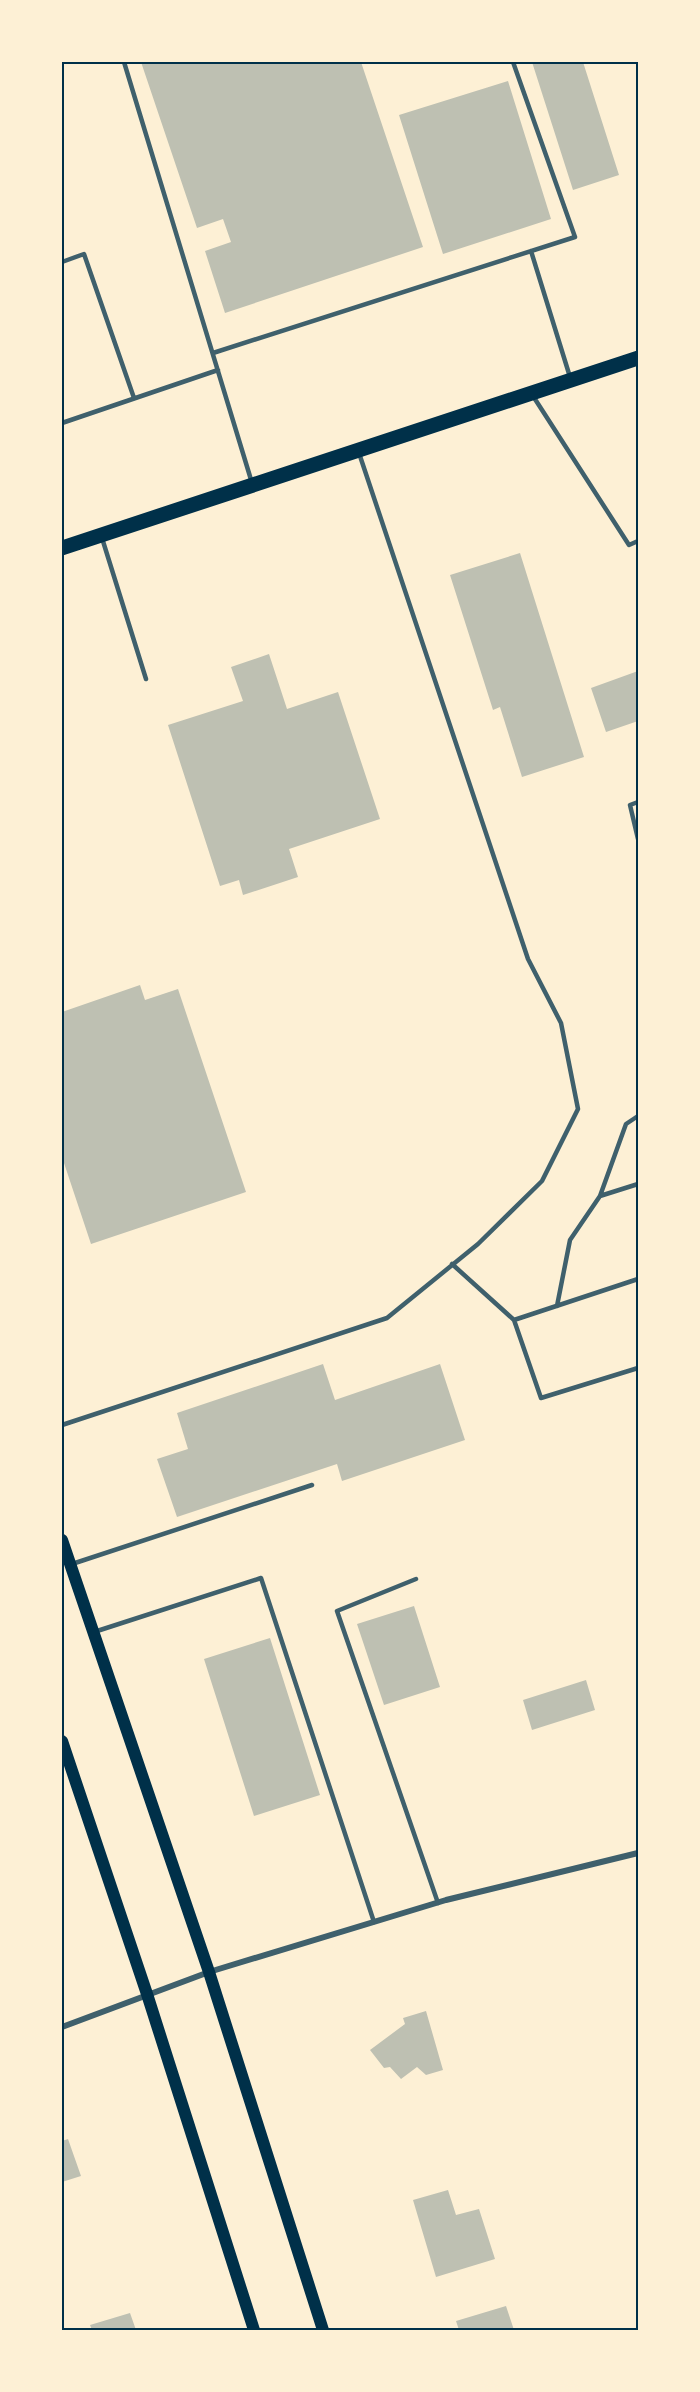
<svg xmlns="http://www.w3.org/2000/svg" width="700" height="2392" font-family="'DM Sans',sans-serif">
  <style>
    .building { fill: #bec0b2 }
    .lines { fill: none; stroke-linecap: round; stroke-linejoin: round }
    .service { stroke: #3f606c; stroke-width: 4.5 }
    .minor { stroke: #3f606c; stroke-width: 6 }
    .secondary { stroke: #003049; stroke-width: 12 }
    .primary { stroke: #003049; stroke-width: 15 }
    .neatline { fill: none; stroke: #003049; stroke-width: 2 }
  </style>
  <rect width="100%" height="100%" fill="#fdf0d5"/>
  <path class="building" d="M141 62H361L423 247 225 313 205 251 231 242 223 219 197 228Z
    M532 62H583L619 175 573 190Z
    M508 81 551 219 443 254 399 115Z
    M520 553 584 757 522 777 500 707 493 710 450 575Z
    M269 654 287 709 338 692 380 819 289 849 298 877 243 895 239 880 220 886 168 725 243 701 231 667Z
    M638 671V721L606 732 591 688Z
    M140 985 145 1000 178 989 246 1192 91 1244 62 1157V1012Z
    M323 1364 335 1400 440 1364 465 1440 342 1481 337 1464 177 1517 157 1459 188 1449 177 1413Z
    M414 1606 440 1687 384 1705 357 1624Z
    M270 1638 320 1795 254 1816 204 1659Z
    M586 1680 595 1710 532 1730 523 1700Z
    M426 2011 443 2070 426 2075 417 2067 401 2079 390 2067 384 2068 370 2050 405 2024 403 2018Z
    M68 2139 81 2176 62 2182V2141Z
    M448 2190 456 2215 479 2209 495 2259 436 2277 413 2200Z
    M506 2306 514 2330H459L456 2321Z
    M130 2313 136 2330H92L90 2325Z"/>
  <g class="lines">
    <path class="service" d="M124 62 252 483
      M531 251 570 377
      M62 262 84 254 134 398
      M213 353 575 237 513 62
      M533 396 629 545 638 541
      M62 423 218 370
      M102 538 146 679
      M638 802 630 805 638 839
      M600 1196 638 1184
      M452 1264 514 1320 541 1398 638 1368
      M557 1306 570 1240 600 1196 626 1124 638 1116
      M514 1320 638 1279
      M62 1425 387 1318 478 1244 542 1181 578 1109 561 1023 528 959 359 453
      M72 1564 312 1485
      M416 1579 337 1611 438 1903
      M94 1632 261 1578 374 1922"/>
    <path class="minor" d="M62 2027 209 1972 446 1900 638 1853"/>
    <path class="secondary" d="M62 1540 209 1972 323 2330
      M62 1741 147 1994 254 2330"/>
    <path class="primary" d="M62 548 638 358"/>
  </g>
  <rect width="700" height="2392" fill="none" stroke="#fdf0d5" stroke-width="126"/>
  <rect x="63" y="63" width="574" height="2266" class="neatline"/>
</svg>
